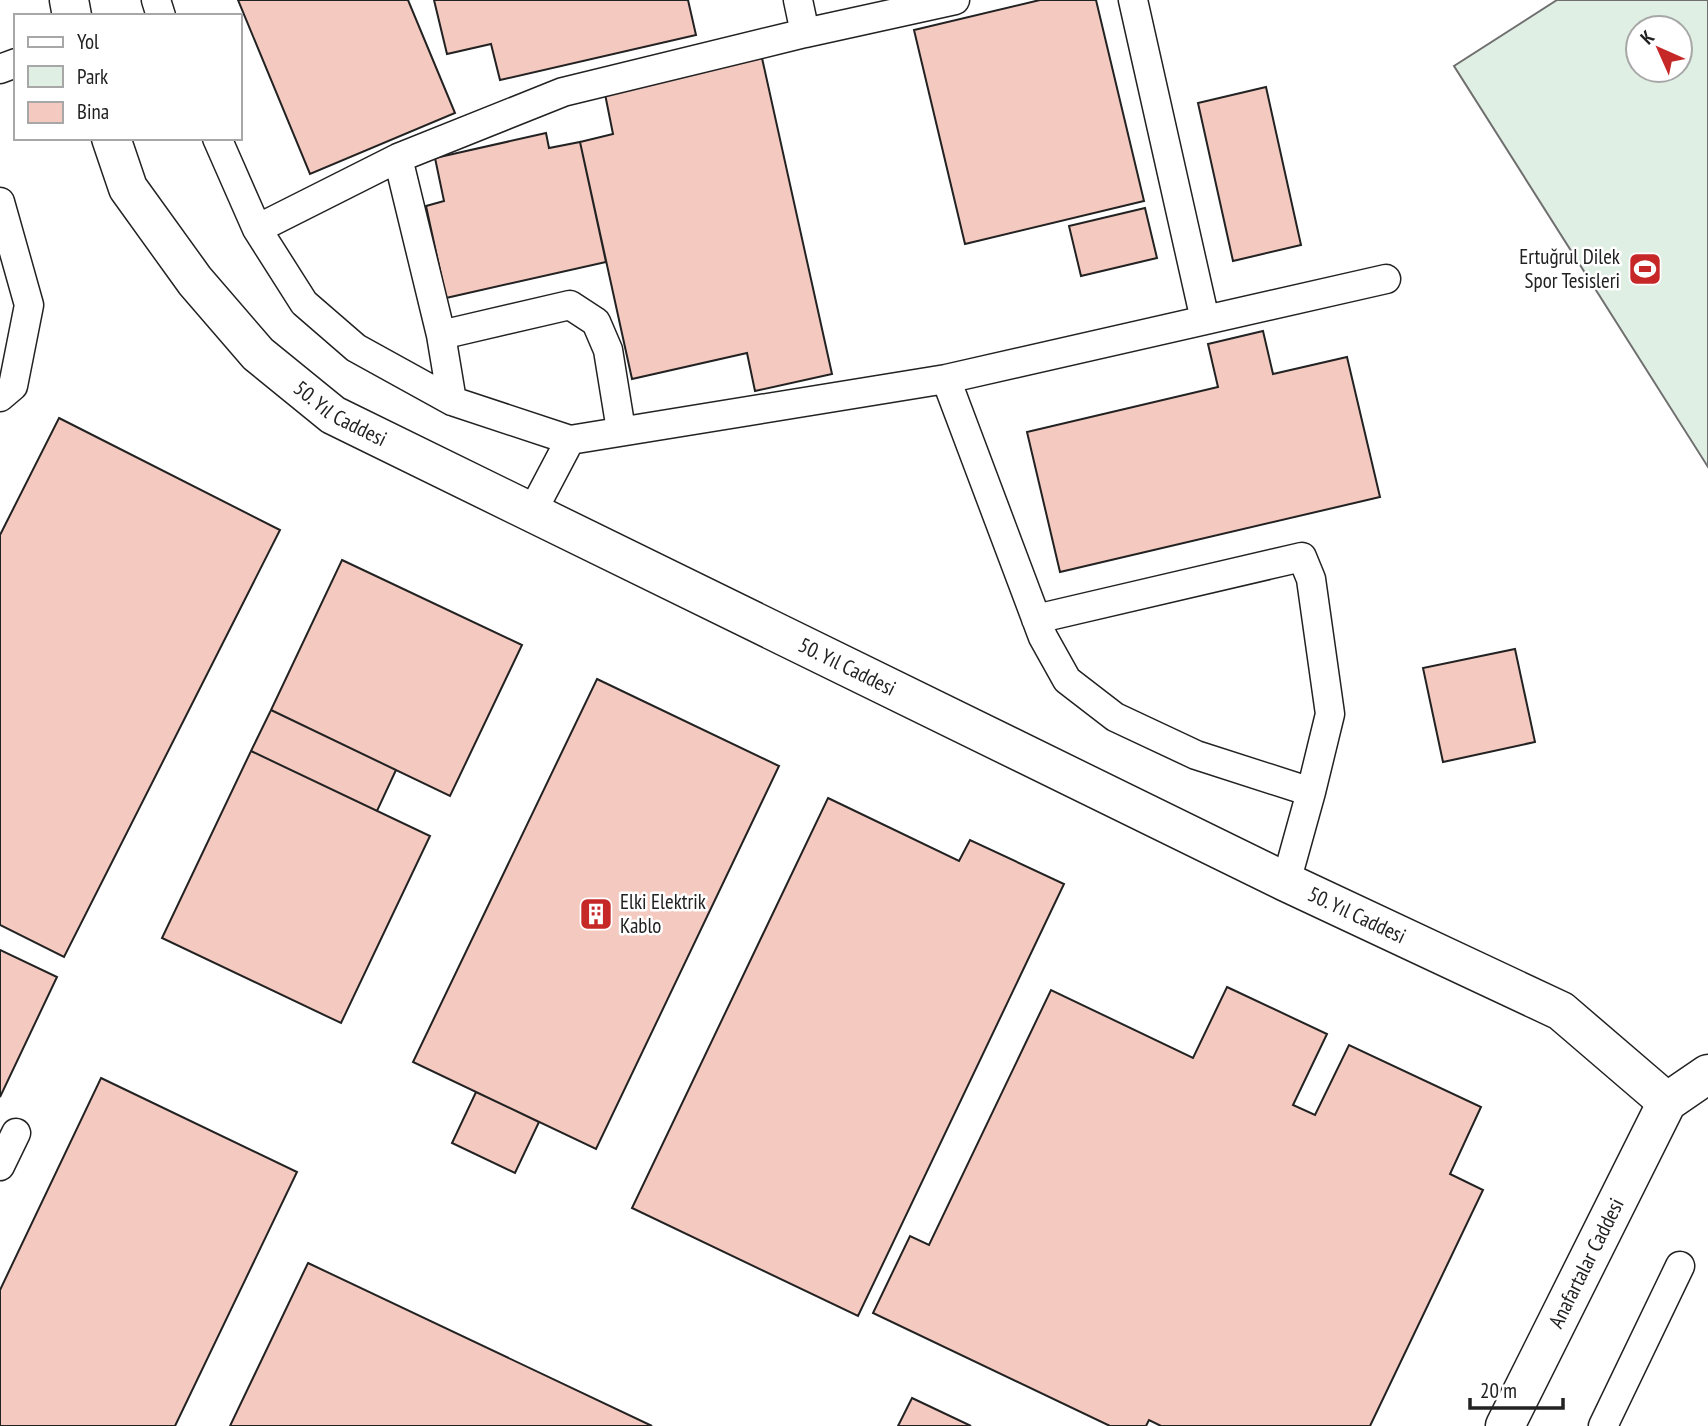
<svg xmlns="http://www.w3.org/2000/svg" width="1708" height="1426" font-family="'PT Sans Narrow',sans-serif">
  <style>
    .green { fill: #e0efe3; stroke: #6f6f6f; stroke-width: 2; fill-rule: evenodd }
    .building { fill: #f3c9c0; stroke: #222; stroke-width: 2 }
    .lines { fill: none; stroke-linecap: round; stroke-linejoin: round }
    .street-casing { stroke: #222; stroke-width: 31 }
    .secondary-casing { stroke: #222; stroke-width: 41 }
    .street { stroke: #fff; stroke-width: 28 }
    .secondary { stroke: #fff; stroke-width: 38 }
    .labels { text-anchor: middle; stroke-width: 5; stroke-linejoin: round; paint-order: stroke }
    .poi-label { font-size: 21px; fill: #222; stroke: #fff; text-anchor: end }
    .street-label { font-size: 21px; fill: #222; stroke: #fff }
  </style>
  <rect width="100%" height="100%" fill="#fff"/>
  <path class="green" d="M1557 0H1708V467L1454 66ZM1638 28H1680V70H1638Z"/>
  <path class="building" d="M238 0H408L455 113 310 174Z
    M434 0H688L696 35 500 80 491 44 447 54Z
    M1040 0H1096L1144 201 965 244 914 30Z
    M762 58 832 374 755 391 747 353 632 379 580 142 613 134 605 94Z
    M1266 87 1301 245 1233 261 1198 103Z
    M546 133 549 148 580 142 606 262 446 298 426 206 444 201 435 158Z
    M1145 208 1157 258 1081 276 1069 226Z
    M1263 331 1273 374 1347 357 1380 497 1060 572 1027 432 1218 387 1208 344Z
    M59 418 280 530 64 957 0 925V535Z
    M342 560 522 645 450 796 271 710Z
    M1515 649 1535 742 1443 762 1423 668Z
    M597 679 779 766 596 1149 413 1062Z
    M271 710 396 770 377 811 251 751Z
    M251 751 430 836 341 1023 162 938Z
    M828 798 959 861 970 840 1064 884 858 1316 632 1208Z
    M0 950 57 977 0 1097Z
    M1227 987 1327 1034 1293 1105 1315 1115 1349 1045 1481 1107 1450 1174 1483 1190 1370 1426H1161L1149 1420 1146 1426H1110L873 1313 910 1236 929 1245 1051 990 1193 1058Z
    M101 1078 297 1172 175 1426H0V1290Z
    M476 1092 539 1122 515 1173 452 1143Z
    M308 1263 652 1426H230Z
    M912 1398 971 1426H898Z"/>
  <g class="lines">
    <defs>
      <path id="street" d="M156 0 161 16
        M798 0 805 33
        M1133 0 1205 320
        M0 69 16 63
        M217 138 257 229 304 303 356 348 452 401 570 440 946 379 1386 279
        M398 158 441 335
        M0 202 29 305 13 386 0 397
        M257 229 398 158 563 92 805 33 955 0
        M946 379 1043 637 1067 680 1115 717 1196 755 1311 792 1286 882
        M452 401 441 335 570 305 596 322 608 350 621 430
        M531 514 570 440
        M1036 619 1302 557 1311 579 1330 714 1311 792
        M0 1166 16 1133
        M1603 1426 1680 1266"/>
      <g id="secondary">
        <path d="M69 0 72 16"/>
        <path id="s1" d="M111 138 128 188 195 281 258 354 333 415 1286 882 1561 1011 1667 1102"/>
        <path id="s2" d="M1505 1426 1667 1102 1708 1074"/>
      </g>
    </defs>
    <use href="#street" class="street-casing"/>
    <use href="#secondary" class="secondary-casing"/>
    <use href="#street" class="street"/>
    <use href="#secondary" class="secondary"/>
  </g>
  <defs>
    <symbol id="stadium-square" viewBox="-11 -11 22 22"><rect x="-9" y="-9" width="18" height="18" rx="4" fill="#c62828" stroke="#fff"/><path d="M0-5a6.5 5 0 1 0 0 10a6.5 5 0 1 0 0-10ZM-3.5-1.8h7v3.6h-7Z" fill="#fff"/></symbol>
    <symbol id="building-square" viewBox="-11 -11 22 22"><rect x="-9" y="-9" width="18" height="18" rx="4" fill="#c62828" stroke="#fff"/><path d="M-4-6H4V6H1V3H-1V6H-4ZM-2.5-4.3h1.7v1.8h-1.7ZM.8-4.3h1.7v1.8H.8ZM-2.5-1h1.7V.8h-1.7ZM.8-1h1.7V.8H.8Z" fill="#fff"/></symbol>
  </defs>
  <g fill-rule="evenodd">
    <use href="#stadium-square" x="1626" y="250" width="38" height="38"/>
    <use href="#building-square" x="577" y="895" width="38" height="38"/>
  </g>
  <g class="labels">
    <g class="poi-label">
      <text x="1620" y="264">Ertuğrul Dilek<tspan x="1620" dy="24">Spor Tesisleri</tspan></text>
      <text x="620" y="909" text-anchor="start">Elki Elektrik<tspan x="620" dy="24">Kablo</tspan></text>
    </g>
    <g class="street-label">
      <text dy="7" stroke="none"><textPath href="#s1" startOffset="366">50. Yıl Caddesi</textPath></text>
      <text dy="7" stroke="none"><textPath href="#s1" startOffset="933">50. Yıl Caddesi</textPath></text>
      <text dy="7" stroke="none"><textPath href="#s1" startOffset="1500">50. Yıl Caddesi</textPath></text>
      <text dy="7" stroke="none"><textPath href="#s2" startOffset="182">Anafartalar Caddesi</textPath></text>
    </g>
  </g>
  <rect x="14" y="14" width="228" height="126" fill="#ffffff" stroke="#a7a7a7" stroke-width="2"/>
  <rect x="28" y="37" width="35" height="10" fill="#ffffff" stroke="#a7a7a7" stroke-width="2"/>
  <text x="77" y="49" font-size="21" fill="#222222">Yol</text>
  <rect x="28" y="66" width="35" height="21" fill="#e0efe3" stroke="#a7a7a7" stroke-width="2"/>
  <text x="77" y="84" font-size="21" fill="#222222">Park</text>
  <rect x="28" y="102" width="35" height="21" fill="#f3c9c0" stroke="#a7a7a7" stroke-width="2"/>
  <text x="77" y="119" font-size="21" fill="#222222">Bina</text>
  <g transform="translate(1659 49) rotate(315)"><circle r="33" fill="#ffffff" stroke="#a7a7a7" stroke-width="2"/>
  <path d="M0-5L12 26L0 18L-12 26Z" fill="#c62828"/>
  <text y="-10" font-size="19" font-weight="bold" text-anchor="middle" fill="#222222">K</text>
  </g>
  <path d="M1470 1398v10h93v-10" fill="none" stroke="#222222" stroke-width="3.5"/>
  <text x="1480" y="1398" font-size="21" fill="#222222" stroke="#ffffff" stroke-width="5" paint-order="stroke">20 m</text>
</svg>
